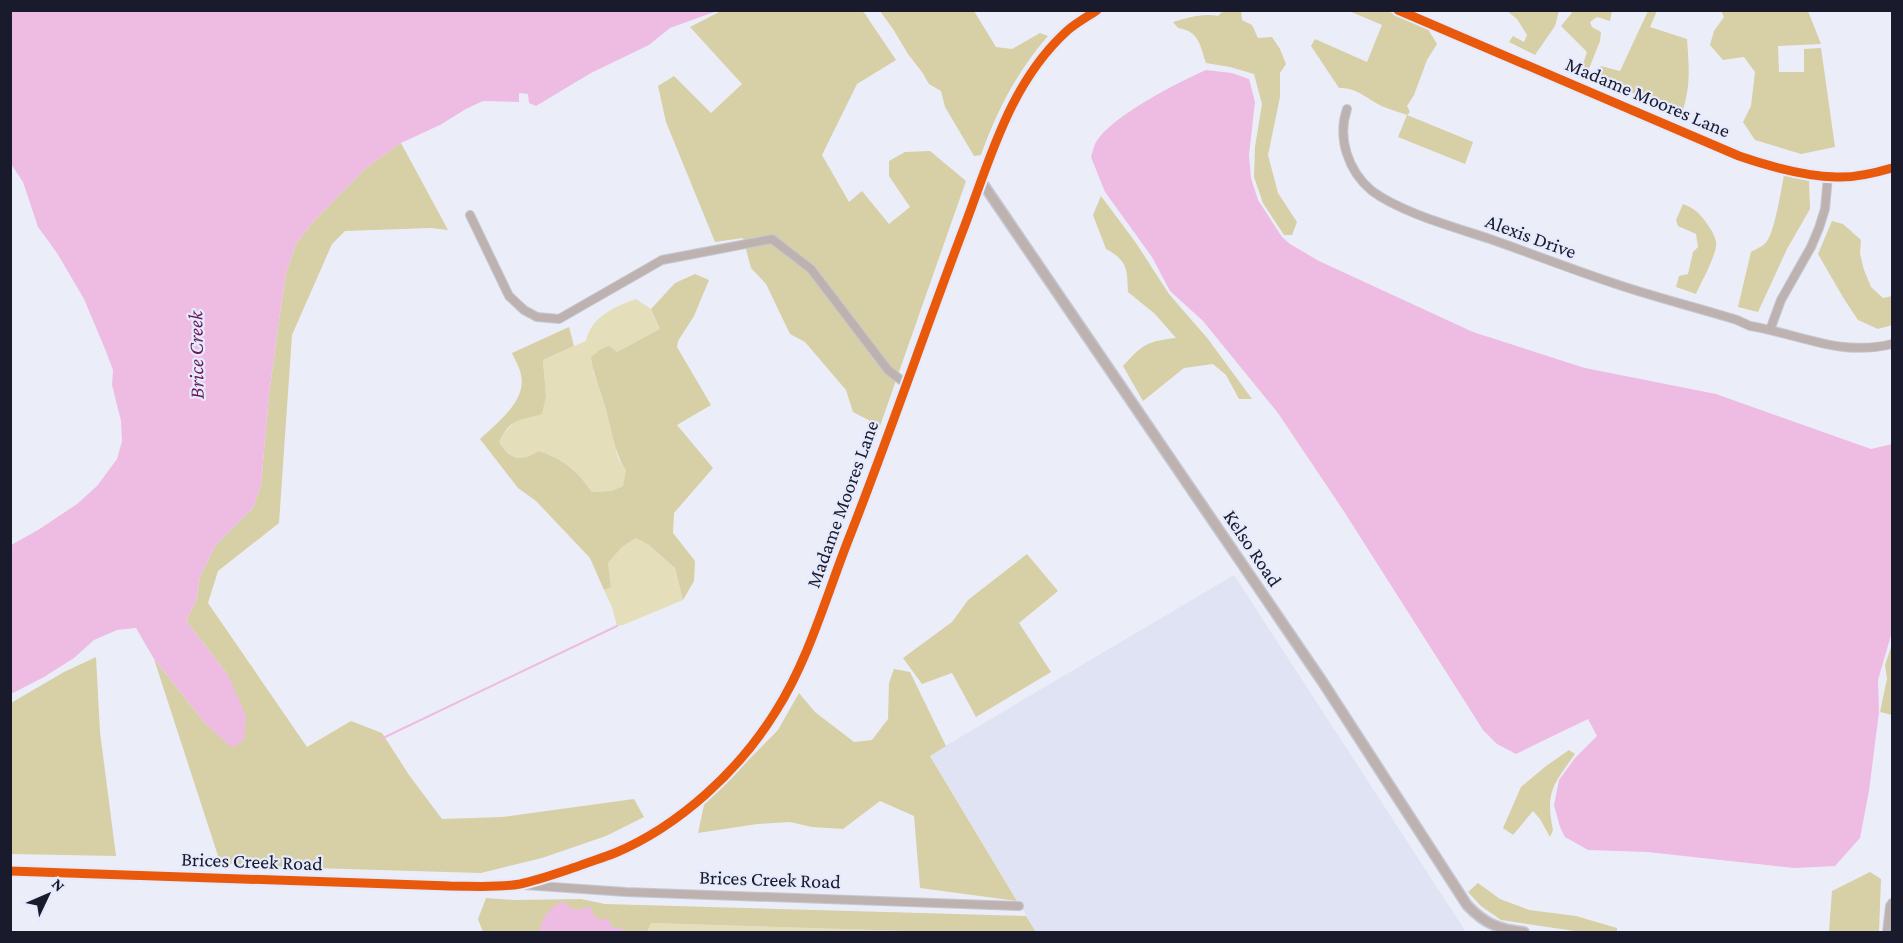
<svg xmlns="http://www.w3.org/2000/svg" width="1903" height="943" font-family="'Crimson Pro',serif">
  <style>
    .built { fill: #e0e3f4 }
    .green { fill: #e5deba }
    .forest { fill: #d7cfa5 }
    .water { fill: #eebce3 }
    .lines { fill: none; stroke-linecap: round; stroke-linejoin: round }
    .stream { stroke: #eebce3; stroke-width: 2 }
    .minor-casing { stroke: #c6c9d2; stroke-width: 10 }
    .tertiary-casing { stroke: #c6c9d2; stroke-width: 12 }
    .minor { stroke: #beb2b1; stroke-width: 8 }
    .tertiary { stroke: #beb2b1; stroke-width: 9 }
    .cycleway-casing { stroke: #e6eafd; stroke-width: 13 }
    .cycleway { stroke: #e8590c; stroke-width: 9 }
    .labels { text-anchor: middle; stroke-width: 4.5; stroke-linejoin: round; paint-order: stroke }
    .street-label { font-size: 20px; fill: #191b2c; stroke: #e6eafd }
    .water-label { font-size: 21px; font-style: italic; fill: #6d1a5b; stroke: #e6eafd }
  </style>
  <rect width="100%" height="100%" fill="#ebeef8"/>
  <path class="built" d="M1234 575 1466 932H1036L930 755Z"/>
  <path class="green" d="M636 299 651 309 660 329 617 352 593 371 604 403 618 458 626 471V479L623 486 611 491 592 492C576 470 565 460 539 451 520 462 511 461 499 442 510 422 528 410 546 396L543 360 586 341C591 317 614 307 636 299Z
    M636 538 649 545 675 568 683 600 623 625 617 626 612 607 604 590 611 587 608 563 622 547Z
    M651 923 938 932H647Z"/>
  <path class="forest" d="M721 11H863L896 60 857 84 822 155 849 202 862 191 889 224 910 207 889 176V161L905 152 930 151 966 181 880 426 853 412 846 390 805 342 790 334 766 284 751 268 743 238 715 242 666 122 658 86 674 76 711 113 742 84 690 27Z
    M880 11H974L996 47 1012 49 1040 33 1048 36C1018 70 996 112 981 155L974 156 945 107 941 91 929 84 922 72 908 54 893 29Z
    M1223 11H1241L1242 20 1252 25 1258 38 1272 37 1280 49 1286 64 1280 73V97L1268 155 1278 193 1297 222 1292 235H1284L1263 203 1254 177 1255 147 1262 104 1254 74 1230 67 1206 63C1200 45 1199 31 1178 28L1173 22C1188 18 1202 13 1218 16Z
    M1349 11H1387L1426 26 1437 44 1427 60 1414 95 1407 106 1410 112 1407 115 1473 142 1465 164 1398 137 1407 115C1399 112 1391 110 1384 107 1368 100 1357 87 1339 88L1311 46 1315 39 1367 62 1382 25Z
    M1507 11H1559L1555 26 1535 55 1509 42 1513 36 1524 42 1527 35 1517 19Z
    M1572 11H1612L1610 21 1597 17 1590 22 1592 27 1601 32 1600 41 1588 71 1582 67 1587 52 1561 26 1571 14Z
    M1648 11H1657L1650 27 1687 39C1689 66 1691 87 1682 113L1641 97 1596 75 1601 66 1620 71Z
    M1721 11H1808L1821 44 1778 46 1779 72H1804V49L1821 48 1835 147 1801 154 1755 140 1743 122 1751 106 1755 72 1744 57 1723 60 1710 45 1714 31 1724 17Z
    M401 143 448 230 431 228 345 231 332 244 292 335 279 523 218 571 208 603 307 747 351 721 382 733 409 775 442 819 502 817 634 799 644 817 606 836 542 858 481 873 247 866 220 862 154 659 205 723 232 747 228 675 186 621 196 601 200 577 215 546 253 508 261 485 269 395 279 320 286 273 296 244 313 222 367 167Z
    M1784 175 1809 181 1810 209 1787 249 1758 312 1738 307 1751 252C1756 249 1764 246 1767 241 1774 233 1782 187 1784 175Z
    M1101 196 1136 243 1169 294 1208 339 1252 399H1239L1226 375 1213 364 1184 368 1143 401 1123 366C1142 345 1147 341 1176 338L1155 314 1128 292C1127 269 1128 261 1106 249L1093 215Z
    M1683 204C1695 209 1697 211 1705 221 1709 227 1715 234 1716 242 1718 253 1701 282 1696 294L1676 287 1679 276 1688 274 1693 252 1698 247 1696 234 1678 226 1676 220Z
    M1832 221 1843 224 1861 240 1860 254 1864 270 1871 287 1883 298 1892 296V325L1878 329 1858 320 1844 299 1818 254Z
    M695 274 709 280 694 316 678 341 677 347 711 405 677 425 713 468 674 513 673 533 695 561 694 581 683 600 675 568 649 545 636 538 622 547 608 563 611 587 604 590 590 558 536 501 518 488 480 439C496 424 527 401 521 375 520 368 515 360 512 353L569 327 574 346 543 360 546 396 542 414C518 421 511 418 499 442 511 461 520 462 539 451 565 460 576 470 592 492L611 491 623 486 626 471C613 450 611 426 604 403 599 387 593 373 591 357L601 349 609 346 617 352 660 329 651 309 675 283Z
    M1027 554 1058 591 1019 623 1051 672 976 717 952 673 922 684 903 658 952 622 968 600Z
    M1892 644V715L1880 712 1887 679 1885 665Z
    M96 657 100 732 116 856 11 854V703L64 672Z
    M894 669 910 672 946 746 930 756 1017 901 920 888 914 816 880 801 843 829 812 827 790 822 757 824 698 833 704 805 778 730 799 693 815 712 854 742 872 740 888 719 889 683Z
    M1569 750 1575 754C1553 785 1545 792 1553 830L1550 837 1540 819 1533 811 1513 835 1503 828 1521 787 1546 766Z
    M1870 872 1881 879 1879 932H1829L1832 891Z
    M1478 883 1500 899 1529 910 1576 916 1617 928V932H1581L1501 920 1481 906 1468 892Z
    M486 898 515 900 581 899 605 904 1026 916 1036 932H938L651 923 647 932H483L478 919Z"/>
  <path class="water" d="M11 10 717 11 670 28 649 45 591 73 536 106 529 103 528 94 519 93V102L483 101 466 109 440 125 401 143 367 167 313 222 296 244 286 273 279 320 269 395 261 485 253 508 215 546 200 577 196 601 186 621 228 675 246 716 244 740 232 748 205 723 154 659 136 628 117 630 94 640 74 658 44 677 11 694V545L38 530 77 504 97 486 117 459 122 441 121 421 112 385 113 370 105 349 84 299 57 253 38 227 23 182 11 164Z
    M1206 70 1232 73 1249 79 1255 102 1249 155 1251 178 1258 200 1282 237 1290 244 1319 261 1473 332 1585 368 1716 394 1871 449 1892 444V632L1878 680 1879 712 1869 791 1860 838 1835 866 1795 868 1647 852 1588 850 1565 837 1560 827 1554 805 1559 780 1575 758 1597 736 1588 719 1516 754 1497 744 1483 730 1343 510 1278 413 1203 321 1170 291 1152 257 1105 192 1091 157C1093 151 1094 144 1098 139 1115 115 1178 82 1206 70Z
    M561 902 566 903 571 908 578 910 590 906 594 916 601 920 607 918 613 928H622V932H539C543 917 547 910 561 902Z"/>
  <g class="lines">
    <path class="stream" d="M381 739 617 626"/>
    <defs>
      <path id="minor" d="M1347 109C1337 138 1348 171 1372 191 1402 213 1454 227 1490 239 1533 254 1576 271 1619 285 1658 298 1698 308 1737 320L1750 326C1800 334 1840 357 1892 344
        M470 215 509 296 524 310 537 317 559 319 662 260 772 239 811 269 888 370 906 384
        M1770 330 1781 300 1811 247 1819 228 1825 209 1828 176
        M524 885 626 892 1019 906
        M1887 932 1890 906 1892 903"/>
      <path id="tertiary" d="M1398 10 1739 156C1771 167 1803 176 1836 177 1854 178 1875 173 1892 168
        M981 181 1322 681 1467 905C1485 924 1498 929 1524 932
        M10 871 450 886C473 886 498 888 520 884 539 880 558 873 576 867 589 862 602 858 615 853 679 826 739 771 776 711 810 657 827 593 851 533 891 431 926 327 965 225 991 156 1011 81 1068 30 1076 23 1087 17 1097 10"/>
    </defs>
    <use href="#minor" class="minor-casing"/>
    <use href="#tertiary" class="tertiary-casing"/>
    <use href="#minor" class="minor"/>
    <use href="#tertiary" class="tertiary"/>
    <defs>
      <path id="cycleway" d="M1398 10 1739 156C1771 167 1803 176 1836 177 1854 178 1875 173 1892 168
        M10 871 450 886C473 886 498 888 520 884 539 880 558 873 576 867 589 862 602 858 615 853 679 826 739 771 776 711 810 657 827 593 851 533 891 431 926 327 965 225 991 156 1011 81 1068 30 1076 23 1087 17 1097 10"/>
    </defs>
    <use href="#cycleway" class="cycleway-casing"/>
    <use href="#cycleway" class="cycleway"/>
  </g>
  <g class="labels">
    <g class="street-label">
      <text transform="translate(1648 97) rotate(23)" y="7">Madame Moores Lane</text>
      <text transform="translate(1531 236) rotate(20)" y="7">Alexis Drive</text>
      <text transform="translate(842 504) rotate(-70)" y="7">Madame Moores Lane</text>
      <text transform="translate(1253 548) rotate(56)" y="7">Kelso Road</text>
      <text transform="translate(252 861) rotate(2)" y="7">Brices Creek Road</text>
      <text transform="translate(770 879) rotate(2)" y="7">Brices Creek Road</text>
    </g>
    <g class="water-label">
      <text transform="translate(196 355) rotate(-91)" y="7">Brice Creek</text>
    </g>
  </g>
  <rect width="1903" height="943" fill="none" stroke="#191b2c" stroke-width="24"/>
  <g transform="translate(48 895) rotate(46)" stroke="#e6eafd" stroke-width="4.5" paint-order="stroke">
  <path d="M0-4.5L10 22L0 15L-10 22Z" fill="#191b2c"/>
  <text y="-9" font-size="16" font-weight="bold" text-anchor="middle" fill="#191b2c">N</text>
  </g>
</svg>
